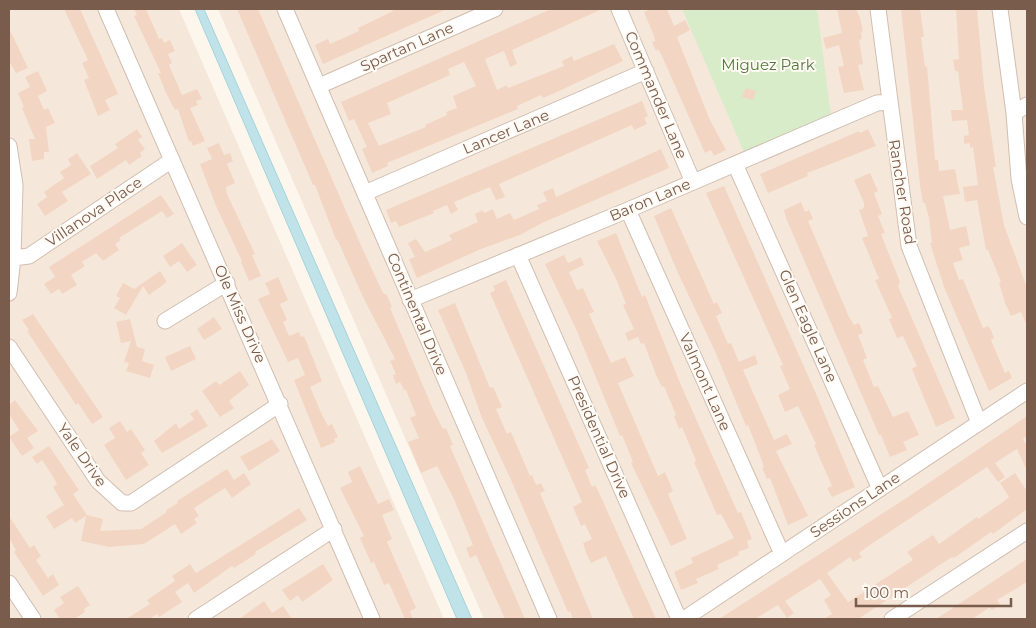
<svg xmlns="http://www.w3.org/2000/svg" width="1036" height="628" font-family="Montserrat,sans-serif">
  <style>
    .residential { fill: #f5e8da }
    .green { fill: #d8ecc9 }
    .water { fill: #bfe3e8; stroke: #a5d3da }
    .building { fill: #f3d5c3; fill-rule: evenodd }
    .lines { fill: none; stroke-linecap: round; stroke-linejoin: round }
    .minor-casing { stroke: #d1beb0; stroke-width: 17 }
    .minor { stroke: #fff; stroke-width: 15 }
    .labels { text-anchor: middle; stroke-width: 4; stroke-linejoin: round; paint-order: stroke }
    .street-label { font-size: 15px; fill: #7a5c4d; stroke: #fffaf3 }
    .park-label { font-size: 15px; fill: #537a41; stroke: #fffaf3 }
  </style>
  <rect width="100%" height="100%" fill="#fdf6ec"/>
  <path class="residential" d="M9 9H179L444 619H9Z
    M218 9H1027V619H484Z"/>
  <path class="green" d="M682 9H817L831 115 744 152Z"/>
  <path class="water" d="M195 9H204L472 619H457Z"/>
  <path class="building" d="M64 9H80L118 94 105 100 110 110 98 116 84 80 89 78 82 63 88 60Z
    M134 9H146L159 39 162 38 164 43 170 40 175 51 168 54 172 63 169 65 182 95 197 89 202 99 196 101 198 105 190 108 205 141 193 146 191 141 189 142 178 109 175 110 166 93 158 73H161L134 16 137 15Z
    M237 9H258L363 250 383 293 387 295 392 307 390 308 432 407 443 429 446 428 453 445 450 446 525 619H505L476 555 470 558 466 548 473 545 453 497 437 466 421 473 408 442 419 438 410 418 416 415 406 390H404L400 382 396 384 393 375 396 374 390 361 395 359 363 297 337 239 336 240 315 185H313Z
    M392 9H447L323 64 315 45 328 39 330 44 359 31 358 28 393 11Z
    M551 9H602L512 50 517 64 510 67 504 51 485 59 497 90 507 85 508 88 564 66 562 61 572 56 574 61 614 44 623 61 557 92 543 98 541 95 517 106 518 109 387 163 388 166 372 173 362 149 367 147 354 119 349 121 341 102ZM464 62 476 86 453 96 457 108 446 112 447 115 425 125 426 127 379 146 368 123 391 114 387 103 450 75 448 69Z
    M651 9H667L674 26 685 20 690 30 677 37 709 118 726 150 714 156 711 150 705 153 661 54 658 49 656 51 652 42 655 41 654 36 644 12Z
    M837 9H856L860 18 863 31 861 32 862 39 859 40 863 64 858 65 864 90 844 93 838 67 844 66 839 45 826 49 823 38 842 33Z
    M901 9H920L924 37H921L925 67 927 66 935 160H938L939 171 955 169 958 185 960 194 943 196 950 230 966 226 970 245 959 248 963 260 953 263 959 280 963 279 983 328 988 326 991 330 994 338 991 340 1005 373 1009 371 1012 378 989 391 944 287 930 243H932L929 218 925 203H923L920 185Z
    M956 9H977L984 87 996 167H993L1004 225 1027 288V326L1021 312 1011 316 1005 303 999 283 1001 282 988 250H986L977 200 965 202 963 187 978 185 973 147 970 148V143L964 144V136L969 135 967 120 952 121 951 110H963L958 71H955L953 60 959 59Z
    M9 28 28 68 16 73 9 61Z
    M38 71 47 91 38 96 44 110 48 108 55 123 46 127 49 152H44V159L32 161 29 139H35L22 108 24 107 18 93 30 87 25 77Z
    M746 88 756 91 753 100 742 97Z
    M642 101 648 116 644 118 647 124 634 130 632 125 499 184 505 197 496 200 490 187 454 202 458 210 451 214 447 205 433 211 434 213 399 227 396 221 391 223 386 210Z
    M137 129 142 137 138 140 145 149 140 153 142 156 129 165 126 160 97 179 90 166 118 148 115 144Z
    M868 129 876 146 823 167 807 173 808 176 768 193 760 174 859 131 860 133Z
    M219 143 224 155 230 153 233 161 227 164 235 183 226 187 227 194 255 254 252 255 261 276 249 281 241 262 242 261 216 206 200 164 212 159 207 148Z
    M661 149 669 168 542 223 520 235 481 249 417 278 409 259 415 257 408 243 416 239 425 252 452 240 449 235 478 222 475 214 483 210 484 213 493 209 497 219 510 213 514 220 539 209 537 205 547 201 543 192 553 188 556 197Z
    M77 153 91 174 62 192 68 201 45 216 37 204 47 197 44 192 64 178 60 172 71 165 68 159Z
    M870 173 878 191 874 193 882 214 878 216 885 233 881 234 900 282 898 286 955 418 936 427 912 369 917 366 903 336 897 338 889 319 892 318 875 280 879 279 862 238 868 236 859 210 864 208V203L854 180Z
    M724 186 817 396 855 487 832 497 827 488 832 486 814 445 816 444 798 406 785 412 778 395 790 389 780 366 783 365 706 193Z
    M161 195 174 214 167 218 162 211 119 238 121 240 115 244 119 250 103 261 96 253 82 262 85 266 71 275 77 285 62 294 59 289 51 294 44 284 55 277 49 267Z
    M801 202 805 212 809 210 813 219 808 221 849 317 854 325 859 323 863 333 858 335 867 358 863 360 874 387 878 386 893 417 908 411 919 435 903 442 907 450 890 457 881 435H879L786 218 784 210Z
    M671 208 714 304 717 302 722 313 716 316 728 344 731 343 739 362 755 355 758 364 743 370 774 440 787 434 792 444 776 451 808 516 788 525 770 478 767 479 762 468 764 467 762 461 748 425 746 426 714 349 677 271 654 216Z
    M616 233 642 297 645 295 680 383 738 513 741 512 752 539 747 541 749 548 738 552 739 555 717 565 719 569 696 579 698 583 681 590 674 572 693 563 691 558 734 538 721 514 717 515 694 462 696 461 682 427 679 429 674 416 676 415 664 386 662 387 656 375 644 343 641 344 638 337 628 341 625 333 634 329 623 305 626 304 617 281 597 241Z
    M182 243 197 265 187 272 179 261 170 267 163 256Z
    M564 255 568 263 581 257 584 265 569 272 577 290 583 288 594 312 589 314 611 363 625 357 634 376 618 383 658 476 665 472 673 491 668 494 687 539 671 546 631 463 633 462 622 435 620 436 576 329 545 264Z
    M160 271 167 282 149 295 143 286 126 315 114 308 120 298 116 296 123 283 134 289Z
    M278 277 288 300 280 304 287 320 283 322 289 336 299 332 301 337 304 336 322 381 310 387 323 417 328 426 332 424 338 437 334 439 335 442 321 448 294 380 305 375 298 358 288 362 258 299 270 294 265 283Z
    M506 280 589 468 585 470 592 487 595 485 600 495 656 619H634L606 556 591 563 586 553 583 543 592 539 585 524 581 526 573 507 582 502 490 293 495 290 493 286Z
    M455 303 490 388 493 387 502 407 496 409 507 434 511 432 530 476 532 475 536 485 541 483 545 491 540 493 593 619H573L570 611 568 612 511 480 482 418 466 373 438 310Z
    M33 314 103 417 92 424 78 403 76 405 27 331 29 330 22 320Z
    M214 317 222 329 204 340 197 329Z
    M130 319 137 347 145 349 142 361 154 365 150 378 126 371 129 363 124 362 131 341 121 343 116 322Z
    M190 346 196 359 171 371 165 357Z
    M240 371 249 385 229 401 234 408 220 417 202 391 216 381 219 385Z
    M15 400 38 431 27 438 34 448 22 456 9 437 19 430 9 414V405Z
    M197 409 208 426 162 453 154 441 176 423 179 429 194 419 190 414Z
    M1027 416V436L1023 439 1027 446V471L1017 449 995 463 1005 477 998 482 987 467 867 547 859 553 862 557 853 562 850 557 827 573 848 602 853 599 913 560 907 552 933 535 939 544 977 517 978 519 1003 502 1009 497 1000 483 1015 473 1027 491V509L993 534 991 532 954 558 952 557 858 619H824L832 614 824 600 831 595 820 579 785 601 794 613 787 618 778 605 755 619H719L908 497Z
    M120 421 127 432 131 429 145 450 141 453 149 465 126 480 104 445 115 438 109 428Z
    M272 439 280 451 249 471 240 457Z
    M49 446 79 490 73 494 87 515 103 519 100 531 141 529 167 512 166 510 178 503 177 501 227 469 234 480 244 473 251 484 232 498 225 488 194 508 199 516 194 519 197 523 181 534 175 524 144 544 109 547 81 541 86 516 75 523 72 518 54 529 46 516 64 505 53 487 57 484 52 475 42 460 37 464 32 457Z
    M360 466 378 504 389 499 394 510 382 515 392 539 387 542 416 608 410 611 413 619H405L389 583 384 585 374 562 371 563 360 538 364 536 340 488 352 482 348 472Z
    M299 508 307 520 255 552 256 554 234 568 232 566 194 593 188 583 175 592 182 602 159 617 157 614 149 619H126L150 604 147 600 175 581 172 576 190 564 196 573Z
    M9 516 30 548 34 545 41 556 36 560 48 578 53 574 59 585 43 596 14 552 16 550 9 538Z
    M1027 559V582L997 600 1000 604 992 610 990 607 972 619H936Z
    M323 564 333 580 302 602 298 595 290 601 282 590Z
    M78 586 90 605 84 609 85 612 74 619H60L54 610 64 603 60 597Z
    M264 601 272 613 283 606 292 619H239Z"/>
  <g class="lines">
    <defs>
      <path id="minor" d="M106 9 372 619
        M285 9 549 619
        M619 9 693 182
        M878 9 909 246 979 423
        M1000 9 1014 113 1019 179 1027 217
        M319 86 495 9
        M1014 113 1027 105
        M9 146 15 185 13 258 9 293
        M735 164 880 489
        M365 193 646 71
        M628 210 782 554
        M518 255 679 619
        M13 258 29 256 172 160
        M410 300 628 210 877 103 889 102
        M165 321 227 283
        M9 347 98 481 122 503H131L280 404
        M9 583 33 619
        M196 619 334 529
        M684 619 1027 391
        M892 619 1027 531"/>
    </defs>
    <use href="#minor" class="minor-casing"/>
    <use href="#minor" class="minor"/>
  </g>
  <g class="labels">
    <g class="street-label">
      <text transform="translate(407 47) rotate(-24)" y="5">Spartan Lane</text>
      <text transform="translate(656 95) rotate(67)" y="5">Commander Lane</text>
      <text transform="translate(506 132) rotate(-23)" y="5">Lancer Lane</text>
      <text transform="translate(902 192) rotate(81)" y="5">Rancher Road</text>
      <text transform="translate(650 200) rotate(-23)" y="5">Baron Lane</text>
      <text transform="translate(94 212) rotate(-34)" y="5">Villanova Place</text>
      <text transform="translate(240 314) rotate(66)" y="5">Ole Miss Drive</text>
      <text transform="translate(417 314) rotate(67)" y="5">Continental Drive</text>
      <text transform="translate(808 326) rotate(66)" y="5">Glen Eagle Lane</text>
      <text transform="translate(705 382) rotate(66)" y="5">Valmont Lane</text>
      <text transform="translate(599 437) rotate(66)" y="5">Presidential Drive</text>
      <text transform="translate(82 455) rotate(55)" y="5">Yale Drive</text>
      <text transform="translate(855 505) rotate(-34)" y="5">Sessions Lane</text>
    </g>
    <g class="park-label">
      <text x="768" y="70">Miguez Park</text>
    </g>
  </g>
  <rect width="1036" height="628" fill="none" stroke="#7a5c4d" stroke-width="20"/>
  <path d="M856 598v8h155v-8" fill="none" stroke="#7a5c4d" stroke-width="2.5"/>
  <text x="864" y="598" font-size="15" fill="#7a5c4d" stroke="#fffaf3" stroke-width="4" paint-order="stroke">100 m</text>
</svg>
